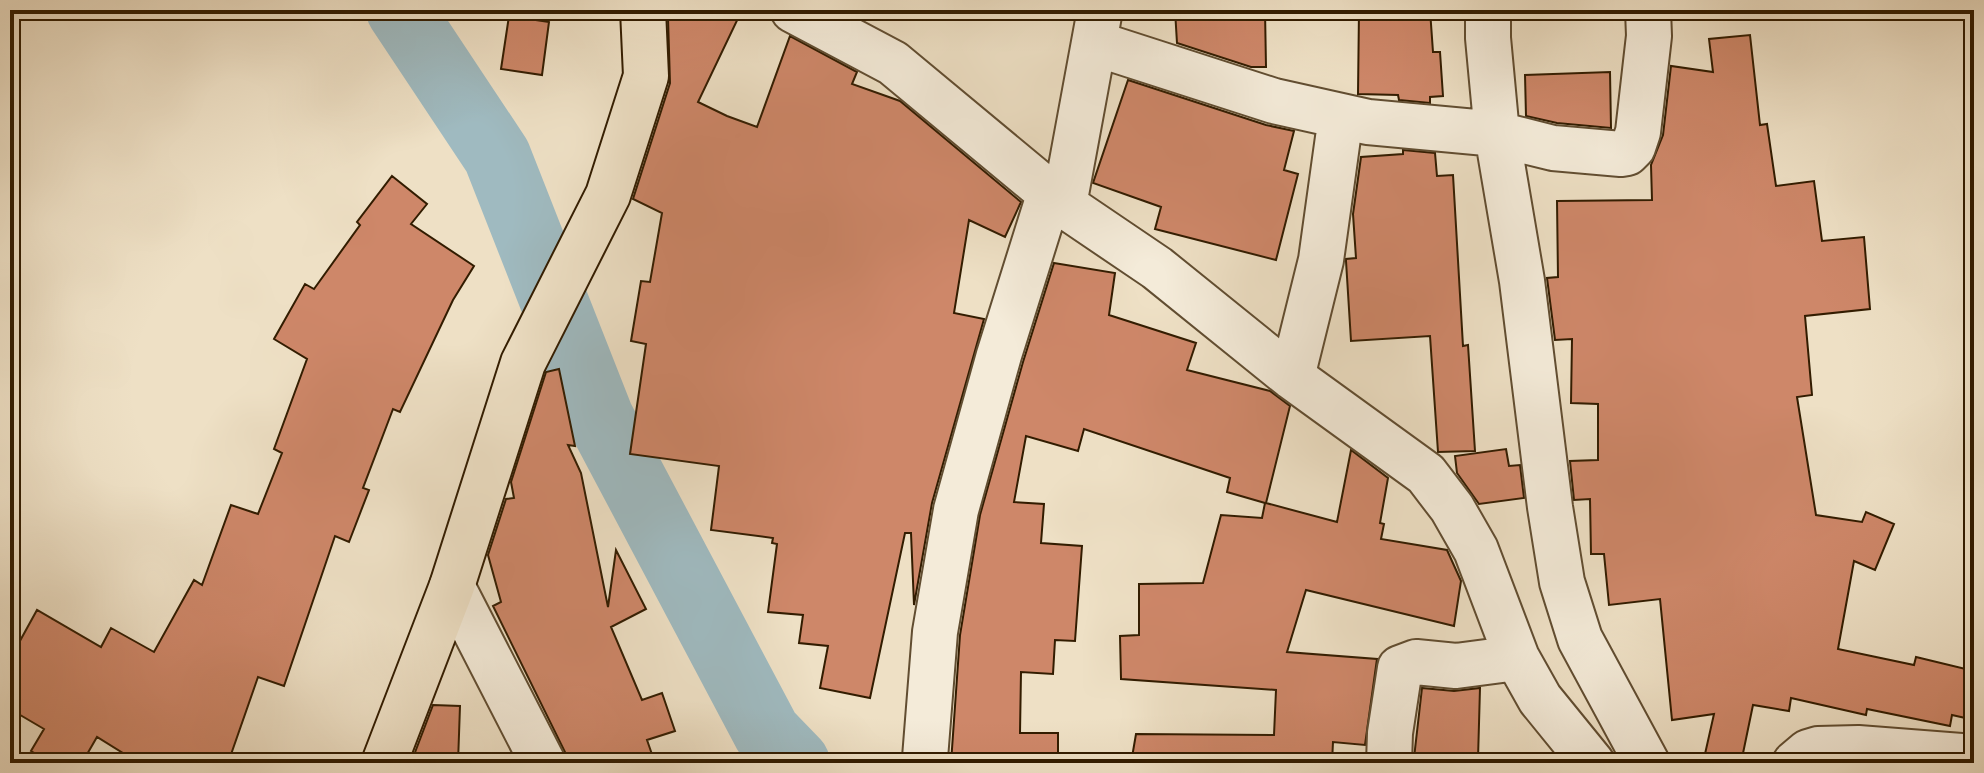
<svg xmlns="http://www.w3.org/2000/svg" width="1984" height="773" font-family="'Gentium Book Plus',serif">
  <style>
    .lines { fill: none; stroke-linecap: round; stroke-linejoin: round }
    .river { stroke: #9fbac0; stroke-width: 68 }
    .building { fill: #ce8769; stroke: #321c00; stroke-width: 2 }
    .minor-casing { stroke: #614d31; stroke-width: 48 }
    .highway-casing { stroke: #321c00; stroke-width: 48 }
    .minor { stroke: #f4ebd9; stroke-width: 44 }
    .highway { stroke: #eee0c5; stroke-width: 44 }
  </style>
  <rect width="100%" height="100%" fill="#eee0c5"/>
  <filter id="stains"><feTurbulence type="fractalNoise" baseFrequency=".0025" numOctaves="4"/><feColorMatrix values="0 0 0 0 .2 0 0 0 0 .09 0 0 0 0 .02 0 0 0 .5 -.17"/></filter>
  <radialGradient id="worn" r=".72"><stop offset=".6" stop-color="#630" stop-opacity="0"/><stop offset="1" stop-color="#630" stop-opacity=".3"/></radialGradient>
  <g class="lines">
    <path class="river" d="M400 10 497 156 600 418 767 733 796 763"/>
  </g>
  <path class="building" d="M672 10H742L698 102 727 116 757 127 790 36 857 72 852 84 900 101 1021 202 1005 237 969 220 954 313 984 319 932 503 914 605 911 533H905L870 698 820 688 828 646 799 643 803 615 768 612 777 544 772 543 773 538 711 530 719 466 630 454 646 344 631 341 641 281 650 282 662 213 633 199 670 83 668 18Z
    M1175 10H1265L1266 67H1251L1177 43Z
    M1359 10H1430L1433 52H1440L1443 96 1430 97V103L1399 100 1398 95 1358 94Z
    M509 16 549 22 542 75 501 69Z
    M1750 35 1760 125 1767 124 1776 186 1814 181 1822 241 1864 237 1870 309 1805 316 1812 395 1797 397 1816 515 1862 522 1866 512 1894 524 1875 570 1854 561 1838 649 1914 665 1916 657 1974 671V720L1952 715 1950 726 1867 709 1866 715 1791 698 1789 711 1753 705 1741 763 1705 754 1714 714 1672 720 1660 599 1609 605 1604 554H1591L1590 499 1574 500 1570 461 1598 460V404L1571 403 1572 339 1555 340 1547 278 1558 277 1557 201 1652 200 1651 165 1663 135 1671 66 1713 72 1709 39Z
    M1610 72 1611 128 1557 123 1526 116 1525 75Z
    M1128 80 1266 125 1294 131 1284 170 1298 174 1276 260 1155 229 1161 207 1093 183Z
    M1403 150 1435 153 1437 176 1453 175 1463 346 1468 345 1475 451 1438 452 1430 336 1351 341 1346 261V259L1356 258 1353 214 1361 157 1403 154Z
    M392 176 427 204 411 224 474 266 453 300 400 412 393 409 363 488 369 490 349 542 335 536 284 686 258 677 228 763H139L97 737 82 763H51L31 751 44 729 10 709V659L37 610 101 647 111 628 154 652 194 580 202 585 231 505 258 514 282 453 274 449 307 359 274 339 305 284 314 289 360 225 357 222Z
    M1054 263 1115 273 1109 315 1196 343 1187 370 1270 391 1290 406 1266 503 1337 522 1351 450 1388 478 1380 523 1384 524 1381 539 1447 550 1461 581 1454 626 1306 590 1287 652 1377 659 1365 745 1333 742 1332 763H1131L1136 734 1274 735 1276 690 1121 679 1120 636 1139 635V584L1203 583 1221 515 1262 518 1265 503 1227 492 1230 478 1084 429 1078 451 1026 436 1014 502 1044 504 1041 543 1082 546 1075 641 1055 640 1053 674 1021 672 1020 733H1058V763H951L960 635 980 515 1023 362Z
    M559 369 575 446 568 445 581 473 608 607 616 550 646 609 611 627 642 700 662 693 675 731 647 740 655 763H568L565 752 493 606 501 602 488 555 506 499 514 498 511 482 546 372Z
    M1506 449 1509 466 1520 465 1524 498 1479 504 1457 473 1455 456Z
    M1422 688 1454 691 1480 688 1478 759 1414 758Z
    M433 705 460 706 458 763H411Z"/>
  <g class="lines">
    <defs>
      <path id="minor" d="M793 10 893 63 1064 205 1157 268 1292 377 1426 474 1452 508 1476 550 1517 658 1540 699 1592 763
        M1488 10V38L1497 134 1522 281 1550 507 1562 582 1580 639 1647 763
        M1094 43 1274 101 1368 122 1497 134 1553 148 1621 154 1627 153 1633 147 1638 132 1649 36 1648 10
        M1064 205 1100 10
        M1292 377 1321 260 1341 116
        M452 586 543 763
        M925 758 935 632 956 510 999 355 1050 192
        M1389 763 1390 733 1400 668 1416 662 1456 666 1517 658
        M1795 763 1808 752 1818 749 1858 748 1974 757"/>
      <path id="highway" d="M384 763 452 586 523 363 608 195 646 76 643 10"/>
    </defs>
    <use href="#minor" class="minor-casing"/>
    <use href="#highway" class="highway-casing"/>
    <use href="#minor" class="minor"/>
    <use href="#highway" class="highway"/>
  </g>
  <rect width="1984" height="773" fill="none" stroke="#eee0c5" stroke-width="40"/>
  <rect x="12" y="12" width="1960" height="749" fill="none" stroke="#321c00" stroke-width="4"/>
  <rect x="20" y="20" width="1944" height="733" fill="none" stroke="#321c00" stroke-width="2"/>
  <rect width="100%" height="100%" filter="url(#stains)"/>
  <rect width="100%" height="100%" fill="url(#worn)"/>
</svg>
